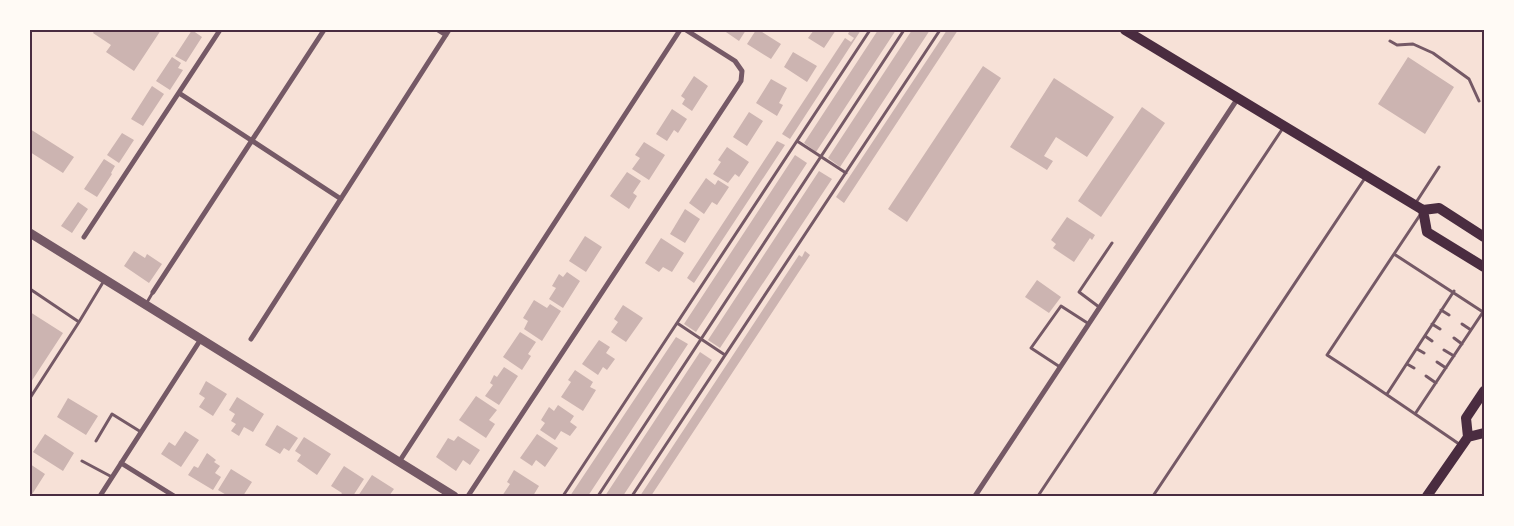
<svg xmlns="http://www.w3.org/2000/svg" width="1514" height="526" font-family="'Work Sans',sans-serif">
  <style>
    .building { fill: #ccb4b1 }
    .lines { fill: none; stroke-linecap: round; stroke-linejoin: round }
    .service { stroke: #755966; stroke-width: 3 }
    .minor { stroke: #755966; stroke-width: 5 }
    .tertiary { stroke: #755966; stroke-width: 9 }
    .primary { stroke: #4a2c40; stroke-width: 10 }
    .neatline { fill: none; stroke: #4a2c40; stroke-width: 2 }
  </style>
  <rect width="100%" height="100%" fill="#f7e1d7"/>
  <path class="building" d="M95 30H161L134 71 106 52 111 45 93 33Z
    M192 30 202 37 186 62 175 56Z
    M723 30H746L739 41Z
    M756 30H759L781 44 771 59 747 44Z
    M814 30H836L824 48 808 38Z
    M850 30H861L790 139 782 134 845 38 851 42 854 38 848 34Z
    M878 30H896L816 152 804 143Z
    M912 30H930L840 167 828 158Z
    M947 30H958L844 203 836 197Z
    M793 52 817 66 807 82 784 67Z
    M172 57 181 63 178 68 183 70 170 90 156 81Z
    M1408 57 1454 87 1425 134 1378 104Z
    M983 66 1001 78 907 222 888 209Z
    M694 76 708 86 692 111 682 104 685 99 681 96Z
    M1054 78 1114 117 1087 157 1056 137 1044 156 1053 161 1047 170 1010 147Z
    M771 79 787 88 779 103 783 105 777 116 756 103Z
    M152 86 164 94 143 126 131 119Z
    M1142 107 1165 123 1101 217 1078 201Z
    M672 109 687 119 678 133 674 130 667 141 656 134Z
    M749 112 763 121 747 146 733 137Z
    M30 129 74 157 63 173 30 152Z
    M122 133 134 140 119 163 107 155Z
    M777 141 785 145 694 283 687 278Z
    M644 142 665 155 649 180 632 169 640 158 635 155Z
    M727 147 749 162 739 177 735 174 728 183 713 174 721 162 718 160Z
    M795 155 807 163 696 332 684 324Z
    M104 159 115 166 111 173 112 174 97 197 84 189Z
    M819 171 832 179 720 348 708 340Z
    M627 172 641 181 633 193 637 196 629 209 610 196Z
    M706 178 715 185 718 180 729 187 717 205 712 202 704 214 689 203Z
    M78 202 88 209 72 233 61 226Z
    M685 209 700 219 685 243 670 234Z
    M1067 217 1095 235 1092 240 1090 238 1074 262 1053 248 1056 244 1051 240Z
    M585 236 602 247 586 272 569 261Z
    M661 238 684 253 672 272 663 267 659 272 645 263Z
    M134 251 145 258 147 254 162 264 149 283 124 266Z
    M805 251 810 255 651 496H640L799 255 802 257Z
    M567 272 580 281 563 308 549 299 556 288 552 286 559 274 563 277Z
    M1037 280 1061 297 1049 313 1025 297Z
    M534 300 547 308 550 304 561 311 542 341 524 329 528 321 523 318Z
    M623 305 643 318 626 342 611 332 618 322 614 319Z
    M30 312 63 333 31 382 30 381Z
    M520 332 536 342 528 354 531 356 522 370 503 357Z
    M676 337 688 344 588 496H570Z
    M599 340 610 347 606 353 615 359 607 370 603 367 598 375 582 364Z
    M700 352 712 360 623 496H605Z
    M504 367 518 376 499 405 485 396 493 385 490 383 494 375 497 377Z
    M575 370 593 382 590 387 596 390 583 411 561 397 571 382 568 380Z
    M206 381 227 394 213 416 199 407 205 398 199 394Z
    M476 396 497 410 489 420 495 424 486 438 459 420Z
    M237 397 264 414 253 432 244 427 239 436 231 431 236 424 231 421 235 414 229 410Z
    M68 398 98 416 86 435 57 417Z
    M558 405 574 416 570 422 577 427 570 436 561 431 555 440 540 430 545 423 541 420 549 407 554 411Z
    M277 425 298 438 289 451 284 448 280 454 265 445Z
    M185 431 199 440 181 467 161 454 169 442 175 446Z
    M45 434 74 453 63 471 33 452Z
    M537 434 558 448 545 467 536 460 532 466 520 458Z
    M458 436 480 450 470 465 463 460 456 471 436 457 448 438 454 441Z
    M304 437 331 454 317 475 297 461 301 455 295 451Z
    M207 453 216 460 214 462 220 466 215 473 221 477 213 490 188 475 194 466 198 468Z
    M30 464 45 474 31 496H30Z
    M344 466 364 479 353 496H340L342 493 331 486Z
    M231 469 252 482 243 496H228L218 490Z
    M514 470 539 486 533 496H502L510 484 507 482Z
    M372 475 394 489 389 496H358Z"/>
  <g class="lines">
    <path class="service" d="M1390 41 1397 45 1413 44 1433 53 1469 79 1479 101
      M797 141 846 173
      M1415 204 1439 167
      M1394 254 1420 215
      M30 289 79 322 105 279
      M146 304 153 292
      M1099 307 1079 292 1112 243
      M1441 310 1449 315
      M677 323 725 355
      M1432 324 1440 329
      M1462 324 1471 330
      M1425 336 1432 341
      M1454 338 1462 344
      M1417 349 1424 353
      M1444 350 1454 356
      M1437 362 1446 368
      M1407 364 1414 368
      M1060 367 1031 348 1061 306 1089 324
      M1426 376 1436 383
      M1387 394 1454 291
      M30 398 79 322
      M1415 414 1483 312 1394 254 1327 355C1372 384 1415 414 1459 444
      M96 441 112 414 141 432
      M82 461 112 477
      M47 496H48
      M563 496 870 30
      M598 496 904 30
      M632 496 940 30
      M1038 496 1283 128
      M1153 496 1365 178"/>
    <path class="minor" d="M438 30 446 35
      M179 93 341 199
      M84 237 220 30
      M153 292 324 30
      M251 339 449 30
      M399 462 680 30
      M121 463 174 496
      M100 496 201 339
      M468 496 741 81 742 71 735 61 686 30
      M975 496 1238 98"/>
    <path class="tertiary" d="M30 233 454 496"/>
    <path class="primary" d="M1125 30 1423 210 1439 208 1484 237
      M1423 210 1427 232 1484 267
      M1468 437 1484 433
      M1427 496 1468 437 1466 418 1484 391"/>
  </g>
  <rect width="1514" height="526" fill="none" stroke="#fffaf5" stroke-width="62"/>
  <rect x="31" y="31" width="1452" height="464" class="neatline"/>
</svg>
